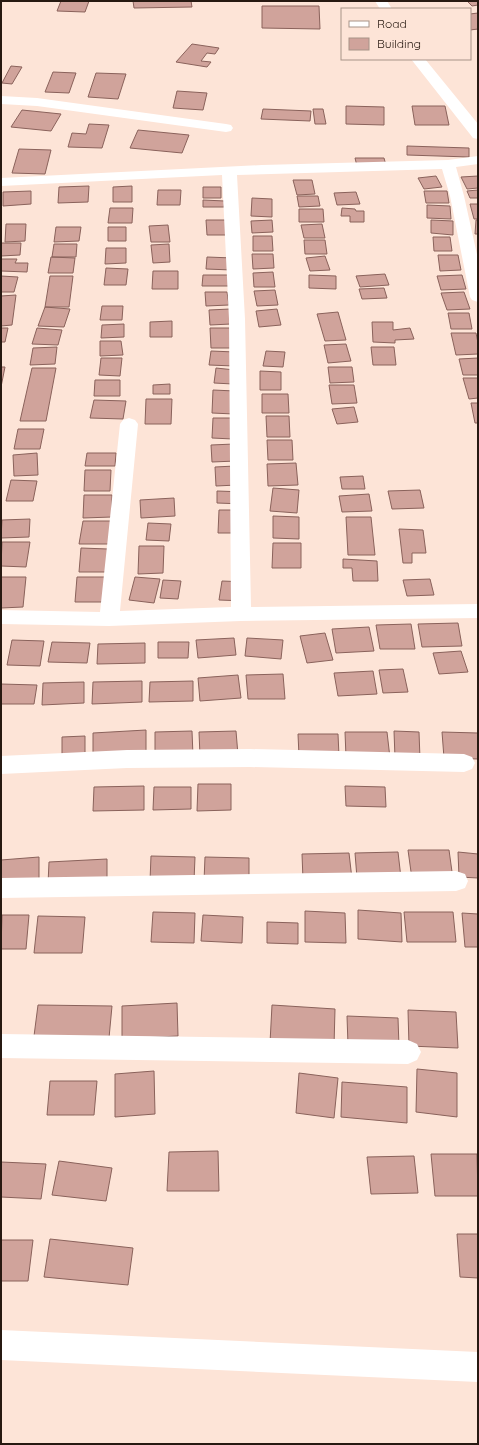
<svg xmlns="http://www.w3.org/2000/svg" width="479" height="1445" font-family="Quicksand,sans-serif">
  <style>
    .building { fill: #d0a39b; stroke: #8a625b }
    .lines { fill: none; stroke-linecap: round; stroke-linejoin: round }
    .minor { fill: #fff; fill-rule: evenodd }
  </style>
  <rect width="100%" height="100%" fill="#fde4d7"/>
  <path class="building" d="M61 1H89L85 12 57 11Z
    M133 1H191L192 7 134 8Z
    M467 1H478V5L472 6Z
    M262 6H319L320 29 262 28Z
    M478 13V29L470 30V14Z
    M192 44 219 48 215 54 207 53 201 61 211 62 207 67 176 62Z
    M11 66 22 67 12 84 2 83Z
    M53 72 76 73 69 93 45 92Z
    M96 73 126 74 118 99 88 97Z
    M177 91 207 93 203 110 173 108Z
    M346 106 384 107V125L346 124Z
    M412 106H445L449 125H415Z
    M263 109 311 111 310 121 261 119Z
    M313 109H323L326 124H315Z
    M22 110 61 114 51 131 11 127Z
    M89 124 109 125 102 148 68 147 72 133 86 134Z
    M138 130 189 135 182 153 130 148Z
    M407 146 469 148V157L407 155Z
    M19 149 51 150 45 174 12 173Z
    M355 158H384L387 169 358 170Z
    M436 176 442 187 424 189 418 178Z
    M478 176V188L467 189 461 177Z
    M293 180H312L315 194 297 195Z
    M89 186 88 202 58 203 59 187Z
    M132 186V202H113V187Z
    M203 187H221V198H203Z
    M158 190H181L180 205H157Z
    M478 190V198H470L467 191Z
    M31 191V204L3 206V192Z
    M424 191H447L449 203H426Z
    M356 192 360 204 337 205 334 193Z
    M297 196H318L320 206 299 207Z
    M252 198 272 199V217L251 216Z
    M203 200 225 201 224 207H203Z
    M470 204H478V219H474Z
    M427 205 450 206 451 219 427 218Z
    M110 208H133L132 223H108Z
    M342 208 355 209 356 211H364V222H350V216H341Z
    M299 209H323L324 222H299Z
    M206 220H227L228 235H207Z
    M272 220 273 232 252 233 251 221Z
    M431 220 453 221V235L431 233Z
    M476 220H478V234H475Z
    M6 224H26L25 241 5 242Z
    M322 224 325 238H304L301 225Z
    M168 225 170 242H151L149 226Z
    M56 227H81L79 241 54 242Z
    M108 227H126V241H108Z
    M253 236H272L273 251H253Z
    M433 237H450L452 251H434Z
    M304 240H325L327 254H305Z
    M1 243H21L20 255 1 256Z
    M54 244H77L76 257H52Z
    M169 244 170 262 153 263 151 245Z
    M106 248H126V263L105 264Z
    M252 254H273L274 268 253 269Z
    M438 255H458L461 270 440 271Z
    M325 256 330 270 310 271 306 258Z
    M51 257 75 258 73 273H48Z
    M207 257 233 258 232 270 206 269Z
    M1 259H17L15 263H28L27 272 1 271Z
    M106 268 128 269 126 285H104Z
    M153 271H178V289H152Z
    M273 272 275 287H254L253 273Z
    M385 274 389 285 360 287 356 276Z
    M203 275H229V286H202Z
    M309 275 336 276V289L309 288Z
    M462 275 466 289 441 290 437 276Z
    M1 276 18 277 14 292H1Z
    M50 276H73L69 307H45Z
    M384 288 387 298 362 299 359 289Z
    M275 290 278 305 257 306 254 291Z
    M205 292H227L229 305 206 306Z
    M464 292 470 309 447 310 441 293Z
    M16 295 12 325 1 326V296Z
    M102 306H123L122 320H100Z
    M45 307 70 309 64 327 38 326Z
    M230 309 231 324 210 325 209 310Z
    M277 309 281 325 259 327 256 311Z
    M338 312 346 340 325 341 317 314Z
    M448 313H469L472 329H451Z
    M172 321V337H150V322Z
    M372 322H393V330L410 328 414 339 395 340V343L373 342Z
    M124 324V337L101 338 102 325Z
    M1 328H8L5 342H1Z
    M37 328 62 330 58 345 32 344Z
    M210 328H232L233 348H211Z
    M451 333H476L478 343V354L456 355Z
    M100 341H121L123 355 100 356Z
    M346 344 351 361 328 363 324 345Z
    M57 347 55 364 30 365 33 348Z
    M371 347H394L396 365H373Z
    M211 351 235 352 234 366 209 365Z
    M266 351 285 352 283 367 263 366Z
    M101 358H122L120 376 99 375Z
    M478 358V375H463L459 359Z
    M1 367H5L1 387Z
    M328 367H352L354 382 330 383Z
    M32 368H56L46 421H20Z
    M216 368 235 370 233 384 214 383Z
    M260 371 281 372V390H260Z
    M463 378H478V398L469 399Z
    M95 380H120V396H94Z
    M170 384V394H153V385Z
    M329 385H354L357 403 332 404Z
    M213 390 235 391 234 414 212 413Z
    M262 394H288L289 413H262Z
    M146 399H172L171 424H145Z
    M94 400 126 401 123 419 90 418Z
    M471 403H478V423H475Z
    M354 407 358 422 337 424 332 409Z
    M266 416H289L290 437H267Z
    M213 418H235L233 439 212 438Z
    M18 429H44L40 449H14Z
    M267 440H292L293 460H268Z
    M234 444 236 461 212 462 211 445Z
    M37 453 38 475 14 476 13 455Z
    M87 453H116L115 466H85Z
    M296 463 298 485 268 486 267 464Z
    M235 466 237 485 216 486 215 467Z
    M85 470H111L110 491H84Z
    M363 476 365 489H342L340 477Z
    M11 480 37 481 33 501H6Z
    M273 488 299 490 297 513 270 511Z
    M420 490 424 508 392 509 388 491Z
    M217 491 245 492 244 504 217 503Z
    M369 494 372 511 342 512 339 496Z
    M84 495H112V517L83 518Z
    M174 498 175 516 141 518 140 500Z
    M219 510H243V533H218Z
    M273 516 299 517V539L273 538Z
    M346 517H371L375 555H348Z
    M30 519 29 537 1 538 2 520Z
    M83 521H112L110 544H79Z
    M148 523 171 524 169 541 146 540Z
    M399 529 423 530 426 553H412V563H403Z
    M2 542H30L26 567 1 566Z
    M273 543H301V568H272Z
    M139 546H164L163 573 138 574Z
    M81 548 108 549 106 572H79Z
    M343 559 377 561 378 581H353L352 568H343Z
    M1 577H26L23 607 1 608Z
    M77 577H107L105 602H75Z
    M135 577 160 579 154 603 129 600Z
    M430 579 434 595 407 596 403 580Z
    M163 580 181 581 178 599 160 598Z
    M222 581 248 582 246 601 219 600Z
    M458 623 462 646 422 647 418 624Z
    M411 624 415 649H380L376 625Z
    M369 627 374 651 336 653 332 629Z
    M325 633 333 660 307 663 300 636Z
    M234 638 236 655 198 658 196 640Z
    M247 638 283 640 281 659 245 656Z
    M12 640 44 641 40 666 7 665Z
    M52 642 90 643 87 663 48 662Z
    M158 642H189L188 658H158Z
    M145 643V663L97 664 98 644Z
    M461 651 468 672 439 674 433 653Z
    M403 669 408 692 383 693 379 670Z
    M373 671 377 694 338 696 334 673Z
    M283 674 285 699H248L246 675Z
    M238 675 241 698 200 701 198 678Z
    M142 681V702L92 704 93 682Z
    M193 681V701L149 702 150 682Z
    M84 682V703L42 705 43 683Z
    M1 684 37 685 34 704H1Z
    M146 730V755L93 758V733Z
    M192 731 193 756 155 757V732Z
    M236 731 238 755 200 756 199 732Z
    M394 731 419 732 420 759 395 758Z
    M345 732H387L390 758 346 757Z
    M442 732 478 733V759L444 758Z
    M298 734H338L339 756H299Z
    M85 736V760L62 761V737Z
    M198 784H231V810L197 811Z
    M144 786V810L93 811 94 787Z
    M345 786 385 787 386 807 346 806Z
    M154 787H191V809L153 810Z
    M408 850H449L453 879H412Z
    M398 852 401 878H357L355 853Z
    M458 852 478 854V878L459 877Z
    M349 853 352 879 303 880 302 854Z
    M151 856 195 857 194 881H150Z
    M39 857V882L1 885V860Z
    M205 857 249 858V882L204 881Z
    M107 859V881L48 884 49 862Z
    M358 910 401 913 402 942 358 939Z
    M305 911 345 913 346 943 305 942Z
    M153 912 195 913 194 943 151 942Z
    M404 912H453L456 942H407Z
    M462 913 478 914V947H465Z
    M2 915H29L26 949H1Z
    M203 915 243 917 242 943 201 941Z
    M38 916 85 917 82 953H34Z
    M267 922 298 923V944L267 943Z
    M177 1003 178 1036 122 1039V1006Z
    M38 1005 112 1006 109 1038 34 1036Z
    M272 1005 335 1009 334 1047 270 1043Z
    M408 1010 456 1012 458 1048 409 1046Z
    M347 1016 398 1018 399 1047 348 1045Z
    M417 1069 457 1073V1117L416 1112Z
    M154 1071 155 1114 115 1117V1074Z
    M299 1073 338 1078 334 1118 296 1113Z
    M50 1081H97L94 1115H47Z
    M342 1082 407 1087V1123L341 1117Z
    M218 1151 219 1191H167L169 1152Z
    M431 1154H477L478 1196H435Z
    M414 1156 418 1193 371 1194 367 1157Z
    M59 1161 112 1168 106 1201 52 1195Z
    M1 1162 46 1164 41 1199 1 1197Z
    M457 1234H478V1278L460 1277Z
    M50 1239 133 1248 128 1285 44 1277Z
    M1 1240H33L28 1281H1Z"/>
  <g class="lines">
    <path class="minor" d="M375 1H387L392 9H380Z
      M411 59H425L478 124V139L473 138Z
      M1 96 37 98 226 124 231 125 233 128 231 131 226 132 37 106 1 104Z
      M478 156V164L456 167 464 196 478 259V302L472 300 470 297 450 196 442 169 237 175 245 319 251 607 478 604V618L241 621 109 626 1 624V610L100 612 120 424 123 420 129 418 135 420 138 424 120 611 231 607 229 319 222 175 1 186V178L262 165 448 160Z
      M250 749 464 754 472 757 475 763 472 769 464 772 250 767 127 768 1 774V756L127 750Z
      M456 871 465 874 468 881 465 888 456 891 1 898V878Z
      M1 1034 408 1040 417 1044 421 1052 417 1060 408 1064 1 1058Z
      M1 1330 478 1352V1382L1 1360Z"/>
  </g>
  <rect width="479" height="1445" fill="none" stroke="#271911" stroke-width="4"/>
  <rect x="341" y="8" width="130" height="52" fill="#fde4d7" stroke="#a79388"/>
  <rect x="349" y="21" width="20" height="6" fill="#ffffff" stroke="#a79388"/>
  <text x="377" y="28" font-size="12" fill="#271911">Road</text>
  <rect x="349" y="38" width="20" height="12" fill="#d0a39b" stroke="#a79388"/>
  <text x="377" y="48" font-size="12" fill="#271911">Building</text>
</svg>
